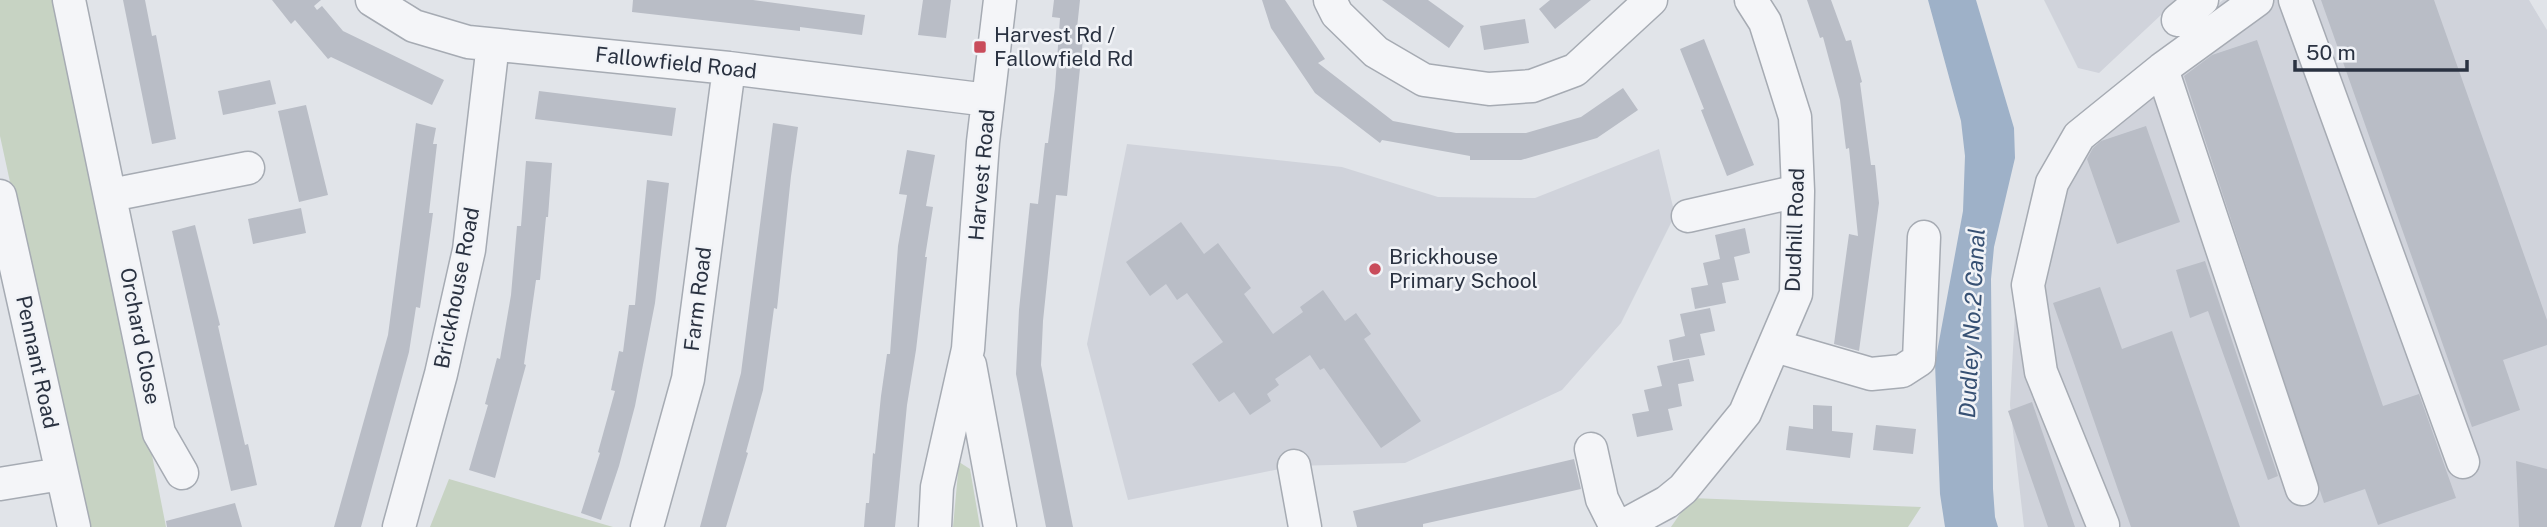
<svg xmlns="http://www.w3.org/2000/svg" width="2547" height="527" font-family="'Public Sans',sans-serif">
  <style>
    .built { fill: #d0d3db }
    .green { fill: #c7d3c3 }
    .water { fill: #9eb1c8 }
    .building { fill: #b9bdc6 }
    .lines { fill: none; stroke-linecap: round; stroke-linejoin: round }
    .minor-casing { stroke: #a6abb3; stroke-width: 35 }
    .minor { stroke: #f4f5f8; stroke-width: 32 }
    .poi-dot { fill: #c94c5b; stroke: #f1f3f7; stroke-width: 2.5 }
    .labels { text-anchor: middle; stroke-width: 5; stroke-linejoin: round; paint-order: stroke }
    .poi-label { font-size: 21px; fill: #2a3241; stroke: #f1f3f7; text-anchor: start }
    .street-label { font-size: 21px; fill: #2a3241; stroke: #f1f3f7 }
    .water-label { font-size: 23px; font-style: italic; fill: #365073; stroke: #f1f3f7 }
  </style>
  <rect width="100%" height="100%" fill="#e1e4e9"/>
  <path class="built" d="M2044 0H2177L2099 73 2078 68Z
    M2223 0H2529L2547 30V527H2024L2010 405 2016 294 2036 184 2063 131Z
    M1127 144 1342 167 1438 197 1535 198 1659 149 1675 215 1621 323 1562 390 1405 463 1294 466 1128 500 1087 344Z"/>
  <path class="green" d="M0 0H55L122 301 166 527H85L0 136Z
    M959 462 970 469 980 527H953Z
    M449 479 613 527H430Z
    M1691 498 1921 507 1908 527H1671Z"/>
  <path class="water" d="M1928 0H1976L2014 128 2015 158 1994 247 1991 279 1993 489 1995 517 1998 527H1945L1940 494 1935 363 1963 211 1965 156 1961 121Z"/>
  <path class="building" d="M123 0H145L152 36 156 35 176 139 152 144Z
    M272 0H321L314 6 317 10 322 6 343 31 444 80 432 105 331 57 328 59 295 20 291 24Z
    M633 0H753L865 15 862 35 800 27V31L632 12Z
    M923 0H951L946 38 918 35Z
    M1054 0H1080L1077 28 1084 29 1067 196 1056 195 1043 321 1041 365 1073 527H1046L1016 374 1019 310 1030 203 1038 204 1045 143H1048L1055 88 1060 18 1052 17Z
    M1262 0H1285L1325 59 1318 63 1393 121 1456 133H1526L1581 117 1623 88 1638 110 1597 138 1521 160H1470V156L1382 140 1380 143 1315 93 1271 28Z
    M1382 0H1428L1464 26 1449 48Z
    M1550 0H1591L1555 29 1539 9Z
    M1807 0H1831L1846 41 1851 40 1862 82 1860 83 1871 165H1875L1879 203 1859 351 1834 344 1849 234 1858 236 1849 148 1846 149 1840 100 1823 37 1820 38Z
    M2321 0H2434L2547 320V345L2503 360 2520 410 2472 427Z
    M1525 19 1529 43 1484 50 1480 26Z
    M1704 39 1754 165 1727 176 1701 110 1704 109 1680 49Z
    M2257 40 2383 406 2419 394 2456 498 2378 525 2365 489 2324 503 2184 76 2212 55Z
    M270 80 276 104 223 115 218 91Z
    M539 91 676 108 672 136 535 119Z
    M306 105 328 195 299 202 278 111Z
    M416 123 436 128 433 144H437L429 213H433L420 308 416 307 409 352 361 527H334L388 335Z
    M773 123 798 127 791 176 777 309 774 308 763 390 746 452 748 453 726 527H700L741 373Z
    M2146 126 2180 222 2117 244 2087 159 2093 148 2101 141Z
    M907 150 935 155 926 206 933 207 925 257H927L916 350 907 405 895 527H864L866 503H869L873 453 875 454 881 396 887 354H890L898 246 907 195 899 194Z
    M526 161 552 163 548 217H546L540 280H536L524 364 526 365 495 478 469 470 488 405 485 404 497 358 500 359 511 295 517 226H521Z
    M647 180 669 183 655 303 635 406 619 466 601 520 581 513 600 453 598 452 615 391 611 390 619 351 623 352 629 305H635Z
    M301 208 306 233 253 244 248 219Z
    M1181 222 1204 254 1218 243 1251 288 1244 294 1273 334 1303 312 1300 307 1323 290 1345 321 1356 313 1371 334 1364 339 1421 421 1381 448 1324 368 1320 370 1310 355 1275 379 1279 385 1267 394 1271 401 1250 415 1234 392 1219 402 1192 364 1223 342 1187 293 1177 300 1166 284 1150 296 1126 262Z
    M195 225 220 325 218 326 245 445 248 444 257 485 231 491 172 231Z
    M1745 228 1750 253 1734 257 1739 280 1722 283 1726 303 1695 309 1691 288 1708 285 1703 263 1720 259 1715 235Z
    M2205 261 2278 476 2268 480 2208 311 2190 318 2176 270Z
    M2100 287 2122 349 2172 331 2240 527H2131L2053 303Z
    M1710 308 1715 331 1700 334 1705 355 1673 361 1669 340 1685 336 1680 314Z
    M1689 359 1694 381 1678 384 1682 406 1668 409 1673 430 1637 437 1632 414 1649 411 1644 390 1662 386 1657 366Z
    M2032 402 2075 527H2048L2008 411Z
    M1813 405 1832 406V431L1853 433 1850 458 1786 450 1789 426 1813 429Z
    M1876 425 1916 429 1913 454 1873 450Z
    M1574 459 1581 489 1423 524V527H1357L1353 511Z
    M2516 461 2547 469V527H2519Z
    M235 503 242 527H167L166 521Z"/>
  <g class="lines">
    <defs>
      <path id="minor" d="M69 0 159 433 182 473
        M372 0 414 26 468 42 729 68 988 100
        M1330 0 1337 14 1376 52 1424 80 1489 89 1532 86 1575 70 1651 0
        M2295 0 2463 462
        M2178 20 2202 0
        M2162 69 2302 489
        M111 195 248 168
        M0 196 74 527
        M1688 216 1798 191
        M1775 346 1871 374 1902 371 1919 360 1924 237
        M970 365 1000 527
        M1591 449 1602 499 1616 527
        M1294 466 1305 527
        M0 484 61 474
        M2103 525 2041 372 2028 285 2052 183 2079 136 2162 69 2257 0
        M399 527 441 374 469 250 491 61V45
        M647 527 688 379 729 68
        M935 527 937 487 968 349 983 142 1000 0
        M1621 527 1667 502 1683 489 1745 413 1796 294 1798 191 1795 117 1765 22 1751 0"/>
    </defs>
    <use href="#minor" class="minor-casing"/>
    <use href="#minor" class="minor"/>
  </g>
  <g class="poi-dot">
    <rect x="973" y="40" width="14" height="14" rx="3.5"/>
    <circle cx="1375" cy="269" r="7"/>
  </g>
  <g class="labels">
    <g class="poi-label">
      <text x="994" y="42">Harvest Rd /<tspan x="994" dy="24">Fallowfield Rd</tspan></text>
      <text x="1389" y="264">Brickhouse<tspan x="1389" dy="24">Primary School</tspan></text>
    </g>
    <g class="street-label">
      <text transform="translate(676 63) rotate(6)" y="7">Fallowfield Road</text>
      <text transform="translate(982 175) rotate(-85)" y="7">Harvest Road</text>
      <text transform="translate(1795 230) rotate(-88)" y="7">Dudhill Road</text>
      <text transform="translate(457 288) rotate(-79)" y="7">Brickhouse Road</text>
      <text transform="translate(698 299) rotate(-83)" y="7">Farm Road</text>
      <text transform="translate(140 336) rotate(79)" y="7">Orchard Close</text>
      <text transform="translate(37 362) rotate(78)" y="7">Pennant Road</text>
    </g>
    <g class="water-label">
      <text transform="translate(1972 323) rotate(-87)" y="8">Dudley No.2 Canal</text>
    </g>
  </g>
  <path d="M2295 60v10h172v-10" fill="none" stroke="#2a3241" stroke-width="3.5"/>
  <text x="2306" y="60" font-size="21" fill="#2a3241" stroke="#f1f3f7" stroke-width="5" paint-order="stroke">50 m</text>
</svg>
